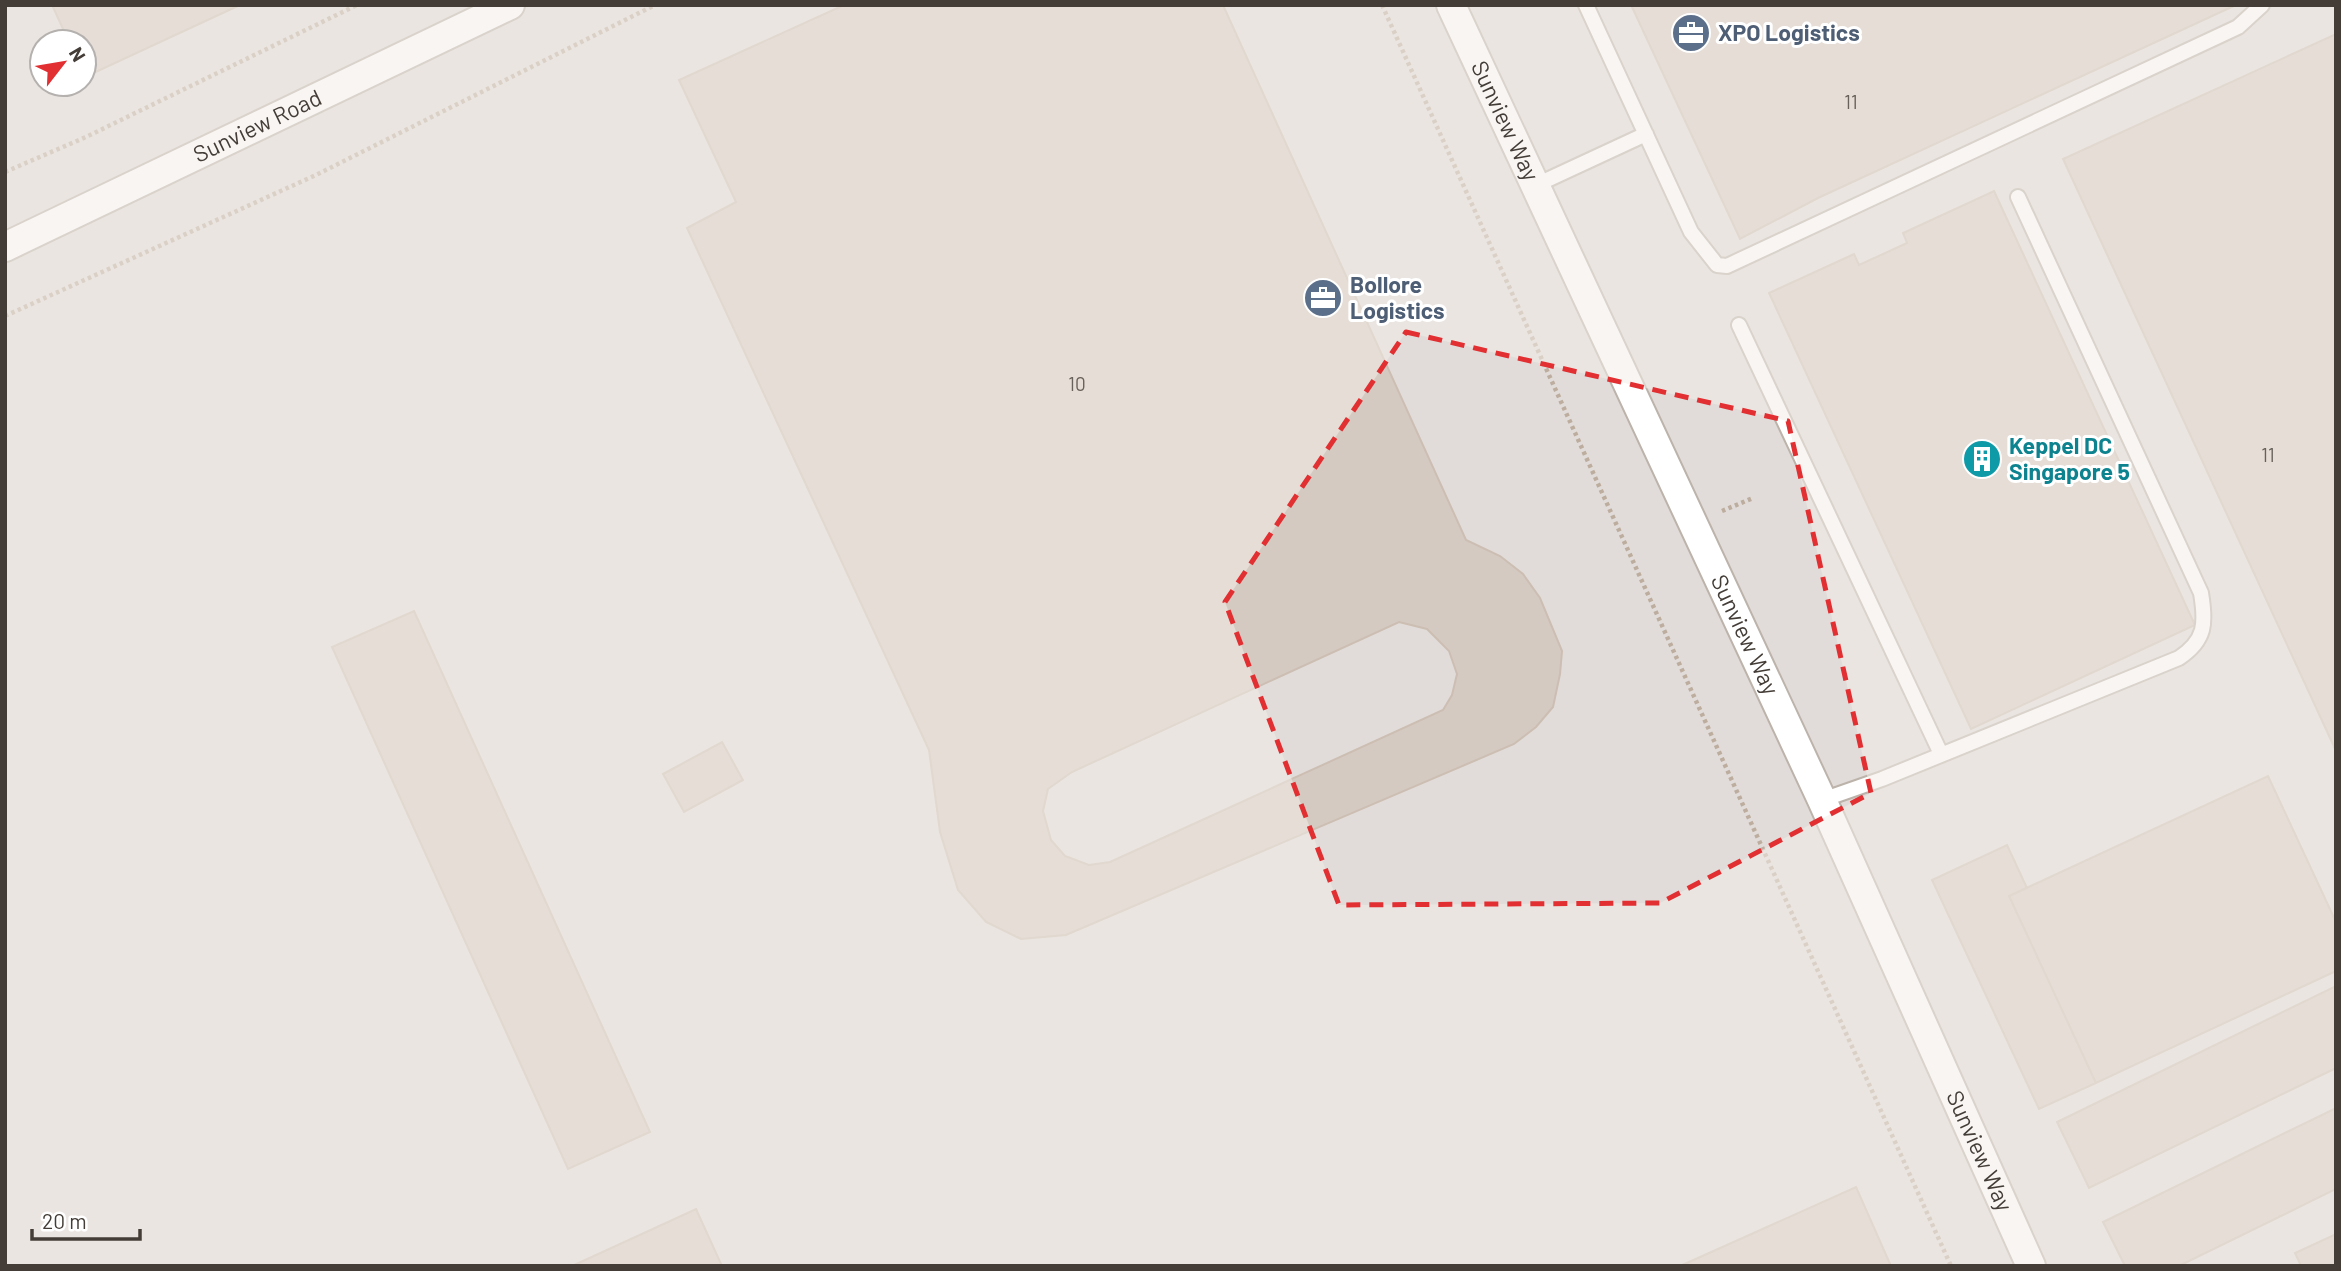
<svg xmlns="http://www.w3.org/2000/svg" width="2341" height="1271" font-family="Barlow,sans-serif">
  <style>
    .industrial { fill: #e1dcd9; fill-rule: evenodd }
    .building { fill: #d5cac1; stroke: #ccbeb2; stroke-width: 2; fill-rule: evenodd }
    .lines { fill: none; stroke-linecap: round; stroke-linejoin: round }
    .service-casing { stroke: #bcb3ab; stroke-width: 18 }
    .minor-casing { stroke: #bcb3ab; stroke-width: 32 }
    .path { stroke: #bcad9e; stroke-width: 4.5; stroke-dasharray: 3.5 3.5; stroke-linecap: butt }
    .service { stroke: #fff; stroke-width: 14 }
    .minor { stroke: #fff; stroke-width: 28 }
    .marked { fill: none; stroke: #e12f32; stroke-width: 5; stroke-dasharray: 14 9; stroke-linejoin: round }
    .labels { text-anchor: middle; stroke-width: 6; stroke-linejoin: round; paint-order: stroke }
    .number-label { font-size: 19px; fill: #68605a }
    .service-label { font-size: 23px; font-weight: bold; fill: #4e5e75; stroke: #fff; text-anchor: start }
    .street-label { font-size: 23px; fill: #443d37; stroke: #fff }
    .culture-label { font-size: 23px; font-weight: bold; fill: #0d838f; stroke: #fff; text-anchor: start }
  </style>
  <rect width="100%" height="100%" fill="#f2ede8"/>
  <path class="industrial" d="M5 5H2336V1266H5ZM42 42H84V84H42Z"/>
  <path class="building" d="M52 5H240L85 77 84 42H69Z
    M844 5H1223L1466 540 1500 556 1523 574 1540 598 1562 651 1560 674 1553 707 1536 727 1514 744 1066 935 1021 939 986 922 958 890 940 832 929 750 687 228 736 202 679 80ZM1399 622 1427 629 1449 651 1457 674 1452 695 1443 710 1110 862 1089 865 1065 856 1051 840 1043 811 1048 789 1072 772Z
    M1631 5H2236L1818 198 1740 239Z
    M2336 34V751L2063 159Z
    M1994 191 2195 625 1971 729 1769 293 1854 254 1859 265 1907 243 1903 233Z
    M414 611 650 1132 568 1169 332 647Z
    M722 742 743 780 684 812 663 774Z
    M2268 776 2336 922V971L2096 1083 2009 896Z
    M2007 845 2027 888 2009 896 2096 1083 2039 1109 1932 880Z
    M2336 986V1068L2089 1188 2057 1122Z
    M2336 1108V1189L2179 1266H2125L2103 1222Z
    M1856 1187 1891 1266H1680Z
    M696 1209 722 1266H572Z
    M2336 1234V1266H2301L2295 1253Z"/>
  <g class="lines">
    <defs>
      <path id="service" d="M1586 5 1691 232 1717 265 1727 266 2238 27 2262 5
        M1534 186 1646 134
        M1739 325 1941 754
        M1822 800 1882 779 2179 658C2206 640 2206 623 2201 593L2018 197"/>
      <g id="minor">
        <path id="s1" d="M1451 5 1822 800 2031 1266"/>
        <path id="s2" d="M5 247 510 5"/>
      </g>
    </defs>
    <use href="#service" class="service-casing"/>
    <use href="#minor" class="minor-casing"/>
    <path class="path" d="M1382 5 1951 1266
      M5 172 86 137 357 5
      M5 316 316 175 655 5
      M1722 511 1753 498"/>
    <use href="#service" class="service"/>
    <use href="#minor" class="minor"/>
  </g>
  <path d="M0 0H2341V1271H0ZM1406 332 1788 421 1871 793 1660 903 1339 905 1225 602Z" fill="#f2ede8" fill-opacity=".55" fill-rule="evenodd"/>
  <path class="marked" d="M1406 332 1788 421 1871 793 1660 903 1339 905 1225 602Z"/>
  <defs>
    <symbol id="office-disc" viewBox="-11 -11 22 22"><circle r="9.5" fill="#5c6f8a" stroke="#fff"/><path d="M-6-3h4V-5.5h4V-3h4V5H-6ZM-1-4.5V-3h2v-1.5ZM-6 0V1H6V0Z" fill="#fff"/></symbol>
    <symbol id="building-disc" viewBox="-11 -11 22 22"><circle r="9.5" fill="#0f9aa8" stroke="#fff"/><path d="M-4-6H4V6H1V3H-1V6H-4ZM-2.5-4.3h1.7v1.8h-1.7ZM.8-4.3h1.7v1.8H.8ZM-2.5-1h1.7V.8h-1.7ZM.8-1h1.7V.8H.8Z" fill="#fff"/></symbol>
  </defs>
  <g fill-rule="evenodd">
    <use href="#office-disc" x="1669" y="11" width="44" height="44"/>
    <use href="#office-disc" x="1301" y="276" width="44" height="44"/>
    <use href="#building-disc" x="1960" y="437" width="44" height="44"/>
  </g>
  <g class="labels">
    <g class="number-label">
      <text x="1851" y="109">11</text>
      <text x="1077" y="391">10</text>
      <text x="2268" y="462">11</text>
    </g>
    <g class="service-label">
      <text x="1718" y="41">XPO Logistics</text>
      <text x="1350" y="293">Bollore<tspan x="1350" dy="26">Logistics</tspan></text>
    </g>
    <g class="street-label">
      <text dy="8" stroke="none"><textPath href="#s1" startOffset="128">Sunview Way</textPath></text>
      <text dy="8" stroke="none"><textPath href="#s2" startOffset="280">Sunview Road</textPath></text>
      <text dy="8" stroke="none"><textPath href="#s1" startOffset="695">Sunview Way</textPath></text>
      <text dy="8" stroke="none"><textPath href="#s1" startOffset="1262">Sunview Way</textPath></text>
    </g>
    <g class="culture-label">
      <text x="2009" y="454">Keppel DC<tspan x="2009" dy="26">Singapore 5</tspan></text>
    </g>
  </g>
  <rect width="2341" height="1271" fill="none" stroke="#443d37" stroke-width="14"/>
  <g transform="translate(63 63) rotate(59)"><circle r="33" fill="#ffffff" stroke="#b4b1af" stroke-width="2"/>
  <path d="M0-5L12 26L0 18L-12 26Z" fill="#e12f32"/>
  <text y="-10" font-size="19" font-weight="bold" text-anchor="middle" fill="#443d37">N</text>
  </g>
  <path d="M32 1229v10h108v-10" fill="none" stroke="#443d37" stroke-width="3.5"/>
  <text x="42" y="1229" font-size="21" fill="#443d37" stroke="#ffffff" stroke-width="5" paint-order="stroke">20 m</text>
</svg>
